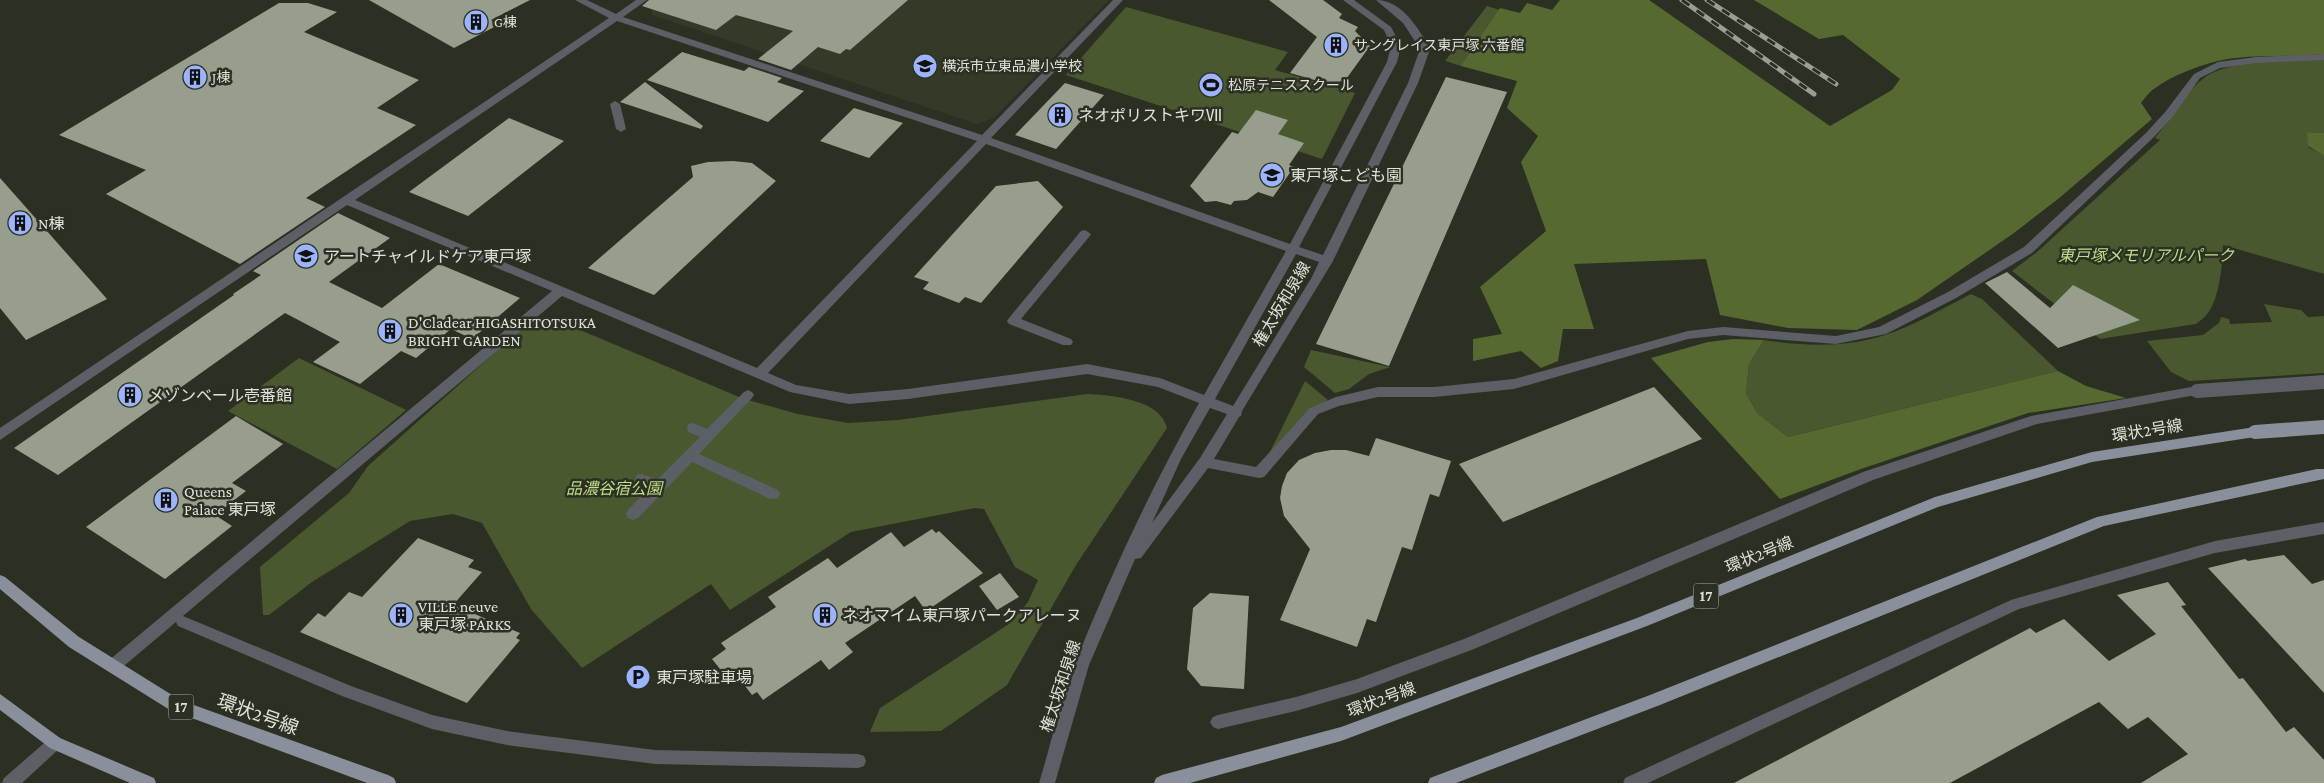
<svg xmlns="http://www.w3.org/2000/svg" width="2324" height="783" font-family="'Crimson Pro','Noto Sans JP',serif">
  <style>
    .built { fill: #343a27 }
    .green { fill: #49582f }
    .forest { fill: #566930 }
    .building { fill: #979e8d }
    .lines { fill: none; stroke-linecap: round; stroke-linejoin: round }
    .minor { fill: #5c5f65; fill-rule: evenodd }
    .major { fill: #8a8f9c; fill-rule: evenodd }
    .rail-casing { stroke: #9a9e94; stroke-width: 5 }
    .rail { stroke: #2b3022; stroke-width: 3; stroke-dasharray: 9; stroke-linecap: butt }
    .minor-bridge { stroke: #5c5f65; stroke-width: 14 }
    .major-bridge { stroke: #8a8f9c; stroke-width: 14 }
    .labels { text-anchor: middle; stroke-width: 5; stroke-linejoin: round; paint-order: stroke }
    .far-poi-label { font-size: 14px; fill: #dfe2da; stroke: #2b3022; text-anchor: start }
    .shield { fill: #2b3022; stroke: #a9ada3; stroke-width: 1 }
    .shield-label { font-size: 15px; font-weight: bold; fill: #dfe2da }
    .poi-label { font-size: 16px; fill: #dfe2da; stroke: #2b3022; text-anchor: start }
    .park-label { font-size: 16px; font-style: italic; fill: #bfde88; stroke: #2b3022 }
    .street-label { font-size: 16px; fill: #dfe2da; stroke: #2b3022 }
    .near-street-label { font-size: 19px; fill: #dfe2da; stroke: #2b3022 }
  </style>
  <rect width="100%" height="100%" fill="#2b3022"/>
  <path class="built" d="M660 0H1109L994 118 977 124 652 15 651 7Z"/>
  <path class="green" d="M1487 6 1503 11 1462 66 1445 61Z
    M1126 7 1288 52 1275 70 1355 93 1322 159 1066 75Z
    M2324 59V133L2308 132V147L2324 156V274L2223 245C2223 263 2219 299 2208 313 2205 317 2200 321 2196 324L2100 339 2012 271 2037 252 2160 140 2155 138C2169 121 2188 90 2204 78 2227 59 2293 61 2324 59Z
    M1971 294 1982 299 2058 371 1788 437 1758 414 1746 393 1749 364 1764 340C1804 346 1846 348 1885 335 1912 327 1945 307 1971 294Z
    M2264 304 2301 310 2308 317 2324 316V373L2189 381 2171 372 2147 341 2203 335 2219 323 2221 317 2229 319 2230 324 2272 322Z
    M554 319 744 399 798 414 848 423 898 420 1087 394C1110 395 1161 399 1167 428L1076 565 1007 685 941 731 870 732 880 708 1009 624 1028 602 1038 580 1015 567 984 509 975 508 851 532 730 610 711 584 582 668 531 609 482 523 453 514 410 521 312 582 269 615H263L260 567 349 493 368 466 528 323Z
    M1311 350 1390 367 1369 374 1349 389 1335 393 1304 367Z
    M299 358 398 406 406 410 337 469 228 411Z
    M1305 381 1328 400 1307 414 1266 460Z"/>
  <path class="forest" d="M1560 0H1649L1830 126 1892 90 1900 79 1843 35 1819 39 1754 0H2324V54C2295 57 2265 55 2236 58 2212 60 2173 74 2154 89 2149 92 2145 98 2141 103L2152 119 2058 199 2014 233 1917 300 1857 330 1788 328 1720 315 1706 259 1574 264 1594 329H1563L1558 361 1541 368 1521 351 1473 361V339L1502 334 1480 287 1546 231 1521 162 1538 136 1507 108 1517 81 1461 66 1500 8 1520 13 1527 3 1552 10Z
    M2307 132 2324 133V156L2308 146Z
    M1733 339 1764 340 1749 364 1746 393 1758 414 1788 437 2058 371 2086 386 2126 398 2028 413 1861 469 1780 499 1651 358 1708 342Z"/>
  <path class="building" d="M369 0H530L491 20 498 25 454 48Z
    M649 0H908L850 50 846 49 840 54 818 47 791 70 758 59 793 31 736 15 716 30 642 6Z
    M1269 0H1323L1342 14 1339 18 1358 27 1355 31 1370 46 1344 82 1340 81 1338 84 1334 83 1332 85 1290 73 1317 37Z
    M279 3H308L337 12 304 32 419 80 377 108 416 125 306 198 325 207 240 264 106 194 146 170 59 135Z
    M682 52 744 71 749 67 782 78 777 82 804 91 768 122 647 80Z
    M1446 77 1507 92 1389 366 1316 344Z
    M645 82 703 126 701 129 620 102Z
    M1065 83 1104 95 1056 149 1015 135Z
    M854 108 903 123 869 158 820 141Z
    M1256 110 1288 120 1278 134 1304 143 1289 165 1294 167 1273 197 1258 192 1247 200 1234 201 1231 205 1216 201 1205 202 1190 186 1232 132 1238 134Z
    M509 118 564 141 468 216 409 192Z
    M733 161 752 163 776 181 654 295 588 268 693 177 691 166 708 162Z
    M0 178 107 299 26 340 0 308Z
    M1038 181 1063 207 981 303 965 297 959 303 923 289 929 282 914 277 996 186Z
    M338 213 390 238 329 282 382 308 439 264 520 298 472 339 451 329 416 358 401 351 360 384 313 362 340 342 285 313 58 475 14 448 234 295 233 294 261 275 253 271Z
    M2007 272 2050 308 2073 285 2140 320 2058 348 1985 283Z
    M1654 387 1702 439 1503 522 1459 464Z
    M236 416 283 444 232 483 246 491 215 515 232 526 165 579 86 527Z
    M1376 438 1451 461 1439 497 1430 494 1412 550 1402 547 1376 622 1367 619 1357 647 1280 620 1310 549 1284 516 1280 498 1282 486 1287 473 1299 460 1315 453 1331 450H1346L1369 456Z
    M932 529 936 533 939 531 983 573 926 611 915 596 845 643 853 652 829 670 821 660 763 700 757 692 752 695 736 674 728 679 712 659 726 649 721 643 776 607 768 597 828 558 837 568 891 532 904 547Z
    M418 538 474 560 468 567 482 572 453 605 520 633 516 638 520 640 467 703 300 632 318 613 325 617 349 592 362 597Z
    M2284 555 2312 584 2324 580V693L2208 568 2245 559 2248 561Z
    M1000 573 1019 597 997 610 979 586Z
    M2168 582 2186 605 2181 606 2239 679 2243 678 2286 732 2294 727 2324 760V783H2141L2188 754 2148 717 2128 729 2099 702 1950 783H1734L2030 628 2036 633 2064 619 2109 661 2156 634 2117 595Z
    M1210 593 1249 596 1244 689 1201 686 1187 669 1193 608Z"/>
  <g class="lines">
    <path class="minor" d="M575 0H587L616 14 636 0H647L623 17 982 135 1113 0H1123L991 138 1290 244 1387 62 1391 46 1384 30 1343 0H1354L1391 27 1401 46 1397 62 1299 247 1323 255 1408 83 1420 49 1403 23 1376 0C1402 0 1419 29 1430 49L1418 83 1333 261 1242 411 1241 416 1239 417 1214 459 1256 467 1310 408 1336 397 1378 387H1434L1514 379 1688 331 1723 327 1836 336 1879 327 1948 292 2024 247 2147 132 2166 111 2194 74 2218 62 2256 57 2324 54V60L2256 63 2220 68 2200 78 2174 115 2155 136 2032 253 1956 298 1886 334 1836 344 1723 335 1688 339 1514 389 1434 397H1378L1339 406 1318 414 1264 477 1259 478 1208 468 1141 558 1135 559 1089 665 1055 783H1039C1051 744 1060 702 1075 663 1111 574 1152 486 1199 403L1158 387 1087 374 908 399 849 404 790 392 562 296 183 616 351 686 432 715 507 731 655 750 858 754 864 756 866 761 864 766 858 768 655 764 507 745 432 729 342 696 178 626 176 622 118 671 113 673 108 671 106 666 108 661 552 291 347 205 0 440V428L609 18ZM617 21 977 141 757 368 355 200ZM986 144 1286 251 1204 395 1160 378 1087 364 908 389 849 394 796 385 768 373ZM1296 254 1319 262 1312 277 1233 406 1215 399ZM1210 408 1227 414 1200 458 1152 523 1181 459Z
      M615 101 620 104 626 129 621 132 616 129 610 104Z
      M1085 230 1091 234 1089 237 1021 319 1071 339 1073 342 1071 345H1063L1009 324 1007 321 1009 318 1081 231Z
      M2197 386 2203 391 2201 394 2037 424 1873 480 1474 649 1357 693 1296 711 1218 729 1213 727 1210 722 1213 717 1218 715 1296 697 1357 679 1464 639 1863 472 2031 416Z
      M748 390 752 392 754 395 752 398 699 454 778 490 780 494 778 498 773 499 768 498 692 462 638 518 633 520 628 518 626 514 628 510 649 488 637 483 635 479 637 475 642 474 657 480 700 437 688 432 687 428 688 424 693 423 707 429 744 392Z
      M2324 522V534L2215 553 2019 609 1648 783H1623L1625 778 2011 600 2215 541Z
      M55 736 60 738 63 743 60 748 22 783H2L4 778 50 738Z"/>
    <path class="major" d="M2255 427 2260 428 2261 432 2260 436 2255 437 2092 462 1938 507 1647 626 1341 741 1190 783H1154L1156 778 1162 775 1341 727 1637 618 1935 497 2092 452Z
      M2317 469H2324V479L2104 526 1660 705 1456 783H1428L1430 778 1650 695 2097 517Z
      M0 575 5 577 79 637 180 700 388 775 394 778 396 783H367L170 710 69 647 0 589Z
      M0 694 60 738 154 778 156 783H130L50 748 0 710Z"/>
    <defs>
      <path id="rail" d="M1682 0 1814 94
        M1707 0 1836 84"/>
    </defs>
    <use href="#rail" class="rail-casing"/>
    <use href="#rail" class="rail"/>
    <path class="minor-bridge" d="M2197 391 2324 382"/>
    <path class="major-bridge" d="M2255 432 2324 427"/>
  </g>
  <defs>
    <symbol id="building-disc" viewBox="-11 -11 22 22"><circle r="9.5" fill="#9cb4fd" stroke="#2b3022"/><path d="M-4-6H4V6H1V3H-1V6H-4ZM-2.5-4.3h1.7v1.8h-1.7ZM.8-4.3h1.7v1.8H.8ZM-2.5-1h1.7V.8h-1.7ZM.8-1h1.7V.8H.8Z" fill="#111"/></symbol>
    <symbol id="school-disc" viewBox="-11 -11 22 22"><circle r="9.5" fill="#9cb4fd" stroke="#2b3022"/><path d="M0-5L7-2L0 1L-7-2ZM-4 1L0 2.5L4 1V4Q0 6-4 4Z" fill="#111"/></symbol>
    <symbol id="stadium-disc" viewBox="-11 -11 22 22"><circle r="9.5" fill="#9cb4fd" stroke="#2b3022"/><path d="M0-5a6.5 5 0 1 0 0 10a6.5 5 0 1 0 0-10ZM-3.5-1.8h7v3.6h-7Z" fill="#111"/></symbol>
    <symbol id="parking-disc" viewBox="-11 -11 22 22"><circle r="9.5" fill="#9cb4fd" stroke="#2b3022"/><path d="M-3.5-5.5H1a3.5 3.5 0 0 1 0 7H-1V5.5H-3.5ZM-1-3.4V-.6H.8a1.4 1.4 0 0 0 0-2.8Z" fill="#111"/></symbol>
  </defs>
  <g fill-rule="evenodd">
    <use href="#building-disc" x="462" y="8" width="28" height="28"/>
    <use href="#building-disc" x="1322" y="31" width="28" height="28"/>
    <use href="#school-disc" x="911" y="52" width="28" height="28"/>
    <use href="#building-disc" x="181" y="63" width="28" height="28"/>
    <use href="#stadium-disc" x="1197" y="71" width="28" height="28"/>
    <use href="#building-disc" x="1046" y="101" width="28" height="28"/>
    <use href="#school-disc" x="1258" y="161" width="28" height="28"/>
    <use href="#building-disc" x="6" y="209" width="28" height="28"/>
    <use href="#school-disc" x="292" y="242" width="28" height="28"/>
    <use href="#building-disc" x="376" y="317" width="28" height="28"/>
    <use href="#building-disc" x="116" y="381" width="28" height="28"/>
    <use href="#building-disc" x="152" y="486" width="28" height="28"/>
    <use href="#building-disc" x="387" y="601" width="28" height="28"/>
    <use href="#building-disc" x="811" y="601" width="28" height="28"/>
    <use href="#parking-disc" x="624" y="663" width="28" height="28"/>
  </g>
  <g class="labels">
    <g class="far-poi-label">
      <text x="494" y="27">G棟</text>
      <text x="1354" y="50">サングレイス東戸塚 六番館</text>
      <text x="942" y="71">横浜市立東品濃小学校</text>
      <text x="212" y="82">J棟</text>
      <text x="1228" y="90">松原テニススクール</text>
    </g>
    <g class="shield">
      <rect x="1693.5" y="583.5" width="25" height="25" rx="4"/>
      <rect x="168.5" y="694.5" width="25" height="25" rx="4"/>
    </g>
    <g class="shield-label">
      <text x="1706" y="601">17</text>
      <text x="181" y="712">17</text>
    </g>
    <g class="poi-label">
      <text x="1078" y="121">ネオポリストキワⅦ</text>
      <text x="1290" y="181">東戸塚こども園</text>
      <text x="38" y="229">N棟</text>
      <text x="324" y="262">アートチャイルドケア東戸塚</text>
      <text x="408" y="328">D'Cladear HIGASHITOTSUKA<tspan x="408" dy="18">BRIGHT GARDEN</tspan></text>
      <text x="148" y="401">メゾンベール壱番館</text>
      <text x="184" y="497">Queens<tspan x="184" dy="18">Palace 東戸塚</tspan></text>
      <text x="418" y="612">VILLE neuve<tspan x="418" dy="18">東戸塚 PARKS</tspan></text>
      <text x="842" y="621">ネオマイム東戸塚パークアレーヌ</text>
      <text x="656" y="683">東戸塚駐車場</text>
    </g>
    <g class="park-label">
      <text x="2146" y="261">東戸塚メモリアルパーク</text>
      <text x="614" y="494">品濃谷宿公園</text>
    </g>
    <g class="street-label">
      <text transform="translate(1281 304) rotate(-59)" y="6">権太坂和泉線</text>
      <text transform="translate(2147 430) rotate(-9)" y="6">環状2号線</text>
      <text transform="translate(1759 554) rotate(-22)" y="6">環状2号線</text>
      <text transform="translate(1060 686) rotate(-72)" y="6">権太坂和泉線</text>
      <text transform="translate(1381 699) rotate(-20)" y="6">環状2号線</text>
    </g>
    <g class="near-street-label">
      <text transform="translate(258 714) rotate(20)" y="7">環状2号線</text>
    </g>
  </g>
</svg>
